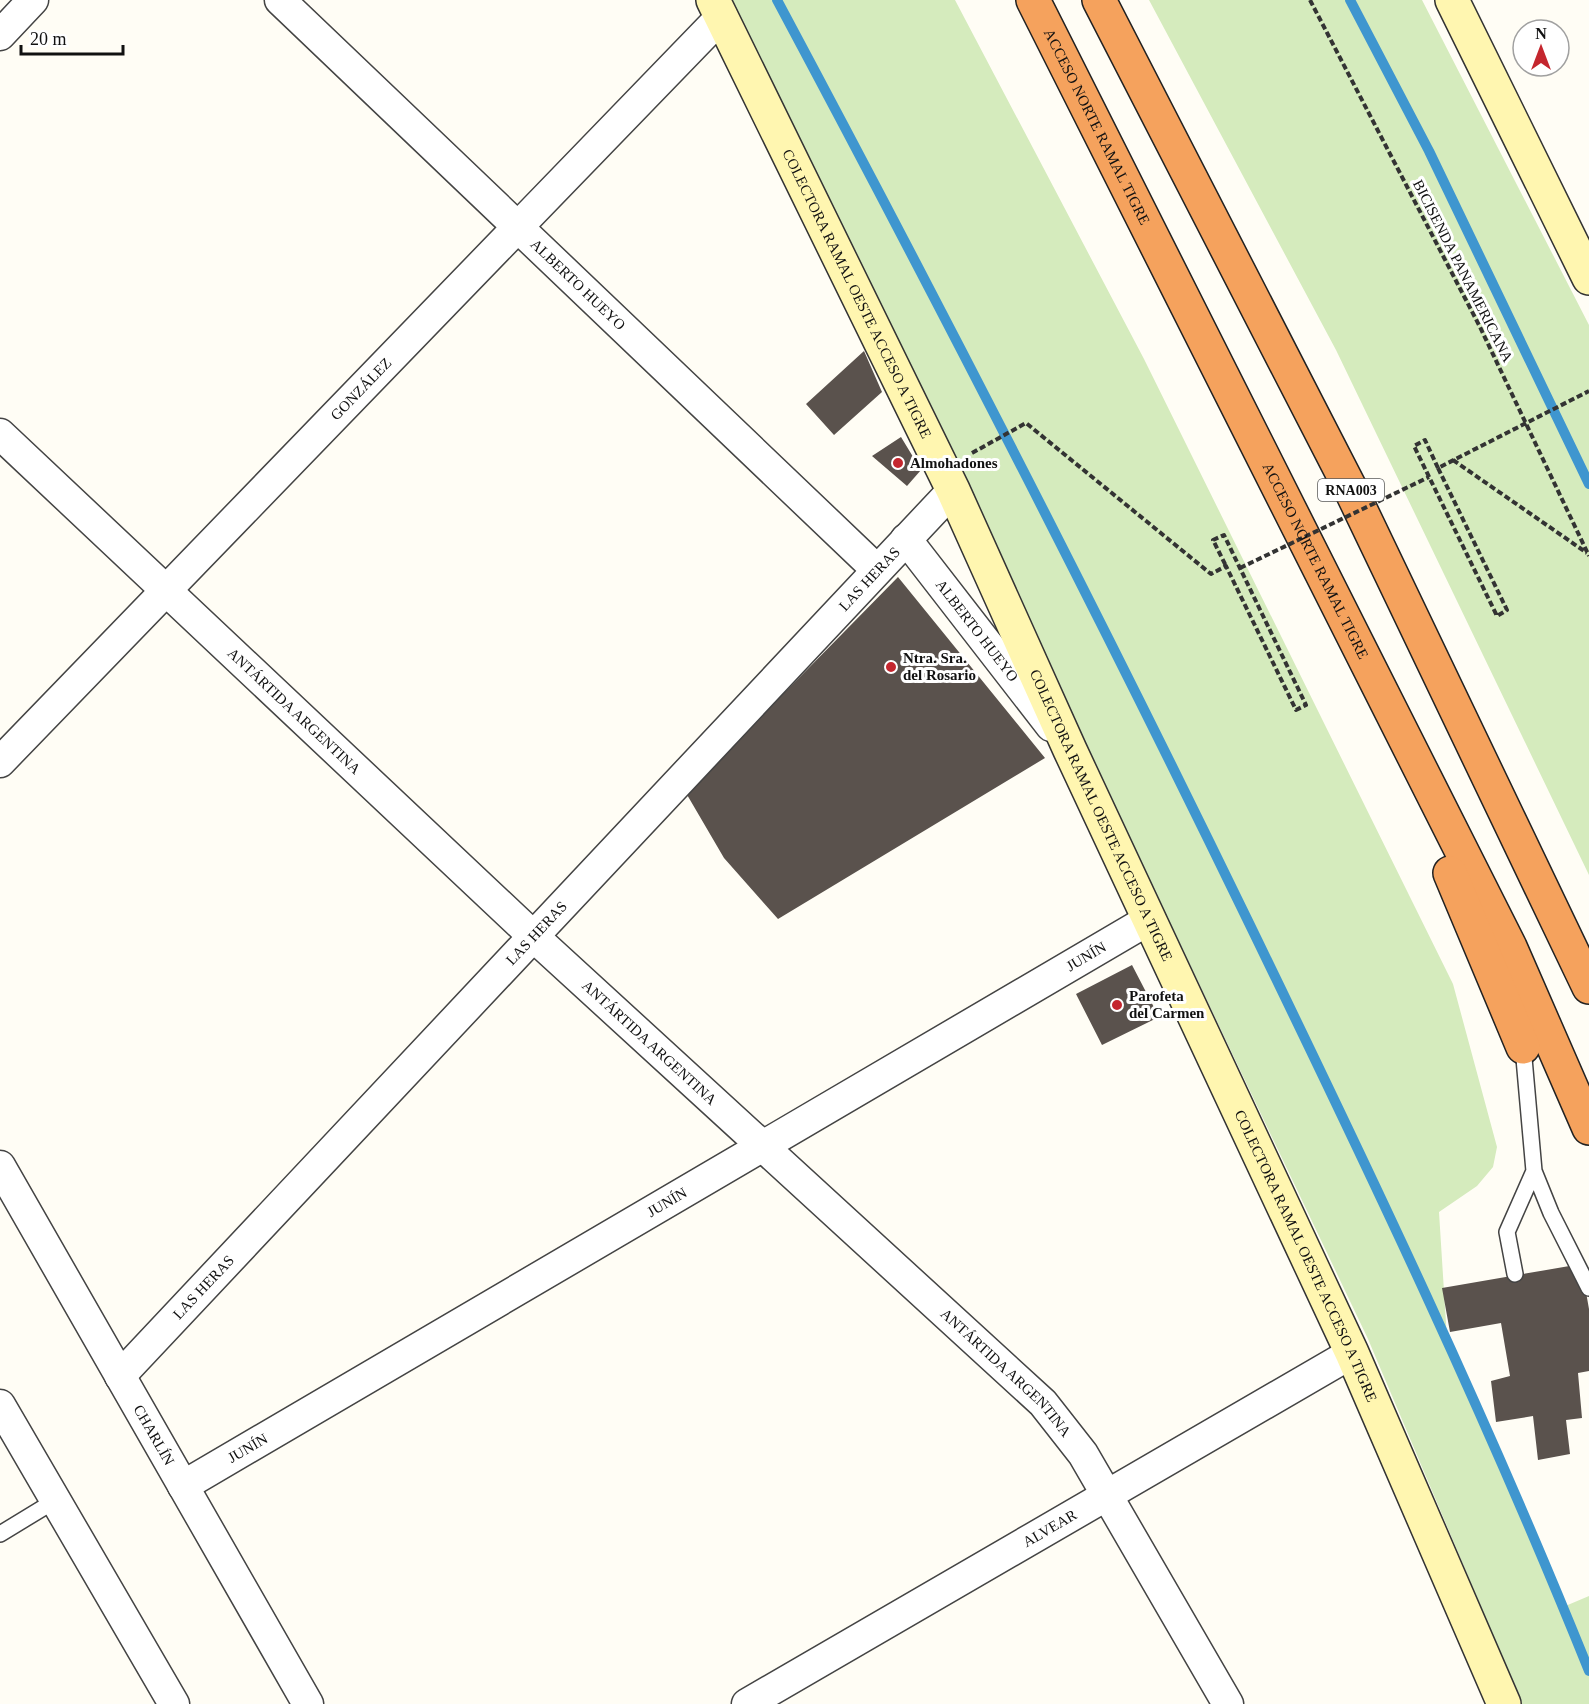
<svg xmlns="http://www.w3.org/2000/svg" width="1589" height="1704" font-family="Georgia,serif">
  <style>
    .green { fill: #d5ebbd }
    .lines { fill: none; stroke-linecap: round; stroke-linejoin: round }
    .stream { stroke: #3f96cf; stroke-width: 10 }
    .building { fill: #5a524d }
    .lane-casing { stroke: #444; stroke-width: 18 }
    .street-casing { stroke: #444; stroke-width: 33 }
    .secondary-casing { stroke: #333; stroke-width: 36 }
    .highway-casing { stroke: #222; stroke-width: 36 }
    .path { stroke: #333; stroke-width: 4; stroke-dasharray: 6 3; stroke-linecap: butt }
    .lane { stroke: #fff; stroke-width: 15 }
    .street { stroke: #fff; stroke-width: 30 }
    .secondary { stroke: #fff6b0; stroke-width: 33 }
    .highway { stroke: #f5a25d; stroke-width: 33 }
    .path-bridge { stroke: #333; stroke-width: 4; stroke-dasharray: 6 3; stroke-linecap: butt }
    .poi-dot { fill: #c4262e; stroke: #fff; stroke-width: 2 }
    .labels { text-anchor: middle; stroke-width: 6; stroke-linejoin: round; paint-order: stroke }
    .shield { fill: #fff; stroke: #585858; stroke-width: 1.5 }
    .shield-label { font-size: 14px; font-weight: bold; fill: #111 }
    .street-label { font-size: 15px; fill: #111; stroke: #fff }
    .poi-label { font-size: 15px; font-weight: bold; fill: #111; stroke: #fff; text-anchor: start }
  </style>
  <rect width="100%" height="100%" fill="#fffdf5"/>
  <path class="green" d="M731 0H955L1144 359 1453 984 1497 1147 1493 1167 1477 1186 1439 1212 1447 1339 1563 1607 1589 1596V1704H1522L1368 1339Z
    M1149 0H1422L1589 325V875L1336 350Z"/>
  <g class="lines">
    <path class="stream" d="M777 0C940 305 1098 612 1249 923 1369 1170 1487 1417 1589 1671
      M1350 0 1429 151 1589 484"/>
  </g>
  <path class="building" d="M864 351 882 392 834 435 806 404Z
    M901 437 921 470 907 486 872 456Z
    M898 577 1045 758 778 919 724 858 686 793Z
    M1132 965 1159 1017 1102 1045 1076 994Z
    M1581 1264 1589 1309V1371L1578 1373 1582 1418 1566 1420 1570 1454 1538 1460 1533 1416 1496 1422 1491 1381 1510 1376 1501 1323 1450 1332 1442 1288Z"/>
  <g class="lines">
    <defs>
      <path id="lane" d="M1523 1047 1534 1171 1551 1213 1589 1288
        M1515 1274 1507 1232 1534 1171
        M0 1534 56 1500"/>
      <g id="street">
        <path id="s1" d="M280 0 877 570"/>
        <path d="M0 35 33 0"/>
        <path id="s2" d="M0 434 533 936 1043 1403 1083 1454 1228 1704"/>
        <path id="s3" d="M906 539 1051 726"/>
        <path id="s4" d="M0 762 722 16"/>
        <path id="s5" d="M0 1166 308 1704"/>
        <path id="s6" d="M120 1376 953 490"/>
        <path d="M0 1405 174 1704"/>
        <path id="s7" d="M183 1486 1150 919"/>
        <path id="s8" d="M747 1704 1352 1353"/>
      </g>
      <g id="secondary">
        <path id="s9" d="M713 0 953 490 1070 750 1352 1353 1504 1704"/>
        <path d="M1452 0 1589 278"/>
      </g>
      <g id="highway">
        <path id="s10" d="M1033 0 1510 947 1589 1128"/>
        <path d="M1099 0 1350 488 1589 987"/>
        <path d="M1450 873 1523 1047"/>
      </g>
    </defs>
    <use href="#lane" class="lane-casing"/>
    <use href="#street" class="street-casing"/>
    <use href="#secondary" class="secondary-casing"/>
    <use href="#highway" class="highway-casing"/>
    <path class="path" d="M1310 0 1480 327 1589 556
      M972 453 1026 423 1211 574 1226 566 1296 710 1306 705 1224 535 1213 540 1226 566
      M1453 460 1587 553
      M1438 468 1425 440 1414 446 1497 616 1507 610 1438 468 1589 391"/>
    <use href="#lane" class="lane"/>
    <use href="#street" class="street"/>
    <use href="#secondary" class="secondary"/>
    <use href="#highway" class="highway"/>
    <path class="path-bridge" d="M1240 568 1429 477"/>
  </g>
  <g class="poi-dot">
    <circle cx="898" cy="463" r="6"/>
    <circle cx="891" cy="667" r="6"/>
    <circle cx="1117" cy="1005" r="6"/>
  </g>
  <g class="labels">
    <rect class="shield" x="1318" y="479" width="66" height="22" rx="4.5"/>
    <g class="shield-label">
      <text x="1351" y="495">RNA003</text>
    </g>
    <g class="street-label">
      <text dy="5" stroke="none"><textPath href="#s10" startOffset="142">ACCESO NORTE RAMAL TIGRE</textPath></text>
      <text transform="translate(1463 271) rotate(63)" y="5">BICISENDA PANAMERICANA</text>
      <text dy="5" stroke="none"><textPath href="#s1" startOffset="412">ALBERTO HUEYO</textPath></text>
      <text dy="5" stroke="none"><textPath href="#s9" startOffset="327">COLECTORA RAMAL OESTE ACCESO A TIGRE</textPath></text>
      <text dy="5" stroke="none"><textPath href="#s4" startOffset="519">GONZÁLEZ</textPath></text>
      <text dy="5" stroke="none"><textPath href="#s10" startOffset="628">ACCESO NORTE RAMAL TIGRE</textPath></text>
      <text dy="5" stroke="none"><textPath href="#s6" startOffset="1094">LAS HERAS</textPath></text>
      <text dy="5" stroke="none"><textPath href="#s3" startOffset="116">ALBERTO HUEYO</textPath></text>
      <text dy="5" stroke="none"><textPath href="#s2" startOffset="404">ANTÁRTIDA ARGENTINA</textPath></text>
      <text dy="5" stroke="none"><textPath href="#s9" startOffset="903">COLECTORA RAMAL OESTE ACCESO A TIGRE</textPath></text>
      <text dy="5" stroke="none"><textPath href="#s6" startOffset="608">LAS HERAS</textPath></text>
      <text dy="5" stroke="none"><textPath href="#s7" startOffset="1047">JUNÍN</textPath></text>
      <text dy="5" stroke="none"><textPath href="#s2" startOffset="890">ANTÁRTIDA ARGENTINA</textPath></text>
      <text dy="5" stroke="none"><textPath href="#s7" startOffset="561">JUNÍN</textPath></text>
      <text dy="5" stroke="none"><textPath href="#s9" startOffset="1389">COLECTORA RAMAL OESTE ACCESO A TIGRE</textPath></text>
      <text dy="5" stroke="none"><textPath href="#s6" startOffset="122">LAS HERAS</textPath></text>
      <text dy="5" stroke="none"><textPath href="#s2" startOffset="1376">ANTÁRTIDA ARGENTINA</textPath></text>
      <text dy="5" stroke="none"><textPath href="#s5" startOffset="310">CHARLÍN</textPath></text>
      <text dy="5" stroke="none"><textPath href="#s7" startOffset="75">JUNÍN</textPath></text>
      <text dy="5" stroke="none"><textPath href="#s8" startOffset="350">ALVEAR</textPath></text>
    </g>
    <g class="poi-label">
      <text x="910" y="468">Almohadones</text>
      <text x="903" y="663">Ntra. Sra.<tspan x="903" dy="17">del Rosario</tspan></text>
      <text x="1129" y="1001">Parofeta<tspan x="1129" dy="17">del Carmen</tspan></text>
    </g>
  </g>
  <g transform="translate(1541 48)"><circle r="28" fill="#ffffff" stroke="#a0a0a0" stroke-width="1.5"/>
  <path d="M0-4.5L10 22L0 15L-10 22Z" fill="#c4262e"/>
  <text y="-9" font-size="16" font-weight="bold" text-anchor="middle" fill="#111111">N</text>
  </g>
  <path d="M21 45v9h102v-9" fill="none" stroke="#111111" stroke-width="3"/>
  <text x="30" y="45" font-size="18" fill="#111111" stroke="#ffffff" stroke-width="4.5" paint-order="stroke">20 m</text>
</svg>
